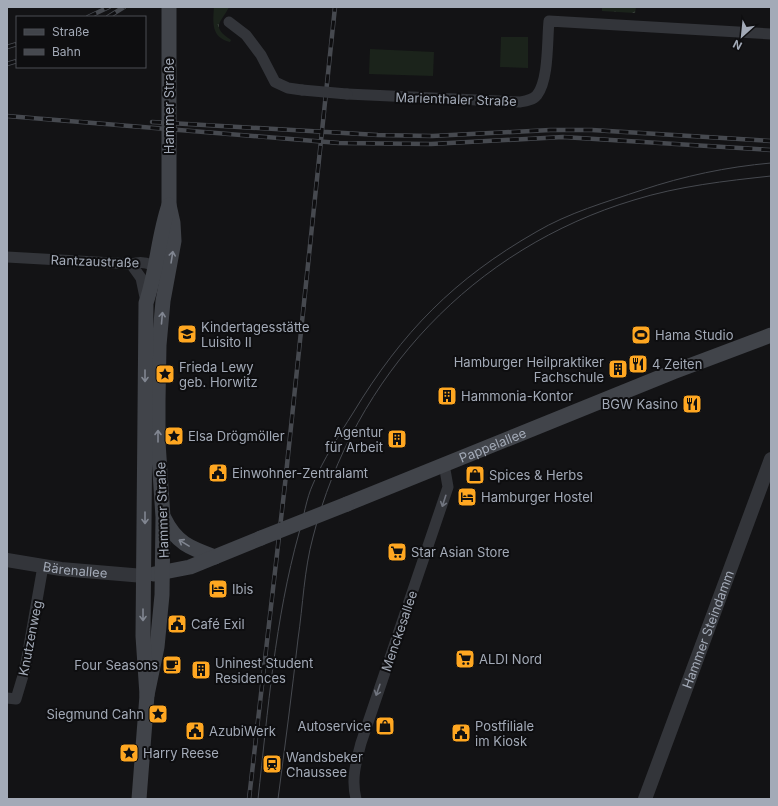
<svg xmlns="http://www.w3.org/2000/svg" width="778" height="806" font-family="Inter,sans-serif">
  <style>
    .grass { fill: url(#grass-tufts) }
    .park { fill: url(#park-crowns) }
    .pitch { fill: #1b231b }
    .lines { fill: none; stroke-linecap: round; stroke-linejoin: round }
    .minor { stroke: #33353a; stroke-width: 11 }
    .tertiary { stroke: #33353a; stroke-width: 14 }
    .secondary { stroke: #41444a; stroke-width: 15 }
    .tram { stroke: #46494f; stroke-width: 1 }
    .rail-casing { stroke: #46494f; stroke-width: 4.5 }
    .rail { stroke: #0e0e10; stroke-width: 3; stroke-dasharray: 9; stroke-linecap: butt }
    .minor-bridge { stroke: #33353a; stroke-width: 11 }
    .secondary-bridge { stroke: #41444a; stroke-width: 15 }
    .oneway { stroke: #818691 }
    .oneway2 { stroke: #71757f }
    .labels { text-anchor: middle; stroke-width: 4; stroke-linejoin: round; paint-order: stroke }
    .street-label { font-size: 13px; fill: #a3aab7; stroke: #0e0e10 }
    .poi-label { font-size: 13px; fill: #a3aab7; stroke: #0e0e10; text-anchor: start }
  </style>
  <defs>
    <pattern id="grass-tufts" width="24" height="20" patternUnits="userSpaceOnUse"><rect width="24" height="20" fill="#1b231b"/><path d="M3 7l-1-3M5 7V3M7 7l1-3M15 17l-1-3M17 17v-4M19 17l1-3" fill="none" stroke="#39403a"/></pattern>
    <pattern id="park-crowns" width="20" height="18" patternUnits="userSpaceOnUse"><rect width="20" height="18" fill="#1b231b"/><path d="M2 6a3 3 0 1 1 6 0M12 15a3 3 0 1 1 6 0" fill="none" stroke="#39403a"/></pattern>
  </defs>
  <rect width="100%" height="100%" fill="#131315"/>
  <path class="grass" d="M214 7H229C221 23 210 26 231 40L230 42C211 37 213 23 214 7Z"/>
  <path class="park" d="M602 7H636L635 13 602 11Z"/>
  <path class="pitch" d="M501 37H528V68L500 67Z
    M370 49 434 52 433 76 369 74Z"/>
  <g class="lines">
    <path class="minor" d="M229 22 246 35 261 55 275 82 288 88 302 90
      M347 94 520 102C526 101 533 100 537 95 549 80 547 40 549 21L771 34
      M7 257 131 264C142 261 151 262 159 271
      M131 264 141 278 146 302
      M7 698 16 699 25 669 43 566
      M356 799C351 779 356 762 361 743L448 487 444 464"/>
    <g class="tertiary">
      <path id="s1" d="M7 560 61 569 144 576"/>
      <path id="s2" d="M645 799 771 459"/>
    </g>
    <g class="secondary">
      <path id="s3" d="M347 504 673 372 771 335"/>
      <path d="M164 518C176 543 190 548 215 557"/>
      <path d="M154 574 190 567 261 538"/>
      <path d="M147 695 157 647 162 595 163 517 158 442V401L159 345 163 301 174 241 173 223 169 205V7"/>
      <path d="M139 799 147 695 143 636 146 303C157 271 158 237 169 205"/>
    </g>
    <path class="tram" d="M258 799C268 710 275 619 299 533 304 517 306 499 313 484 323 460 339 435 353 413 402 332 454 279 536 232 568 213 606 202 642 190 684 176 726 167 771 163
      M278 799C285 746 292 692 298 639 303 605 304 570 313 537 354 375 474 248 634 200 679 186 725 181 771 176"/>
    <defs>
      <path id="rail" d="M88 17 109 7
        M108 17 124 7
        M7 47 17 44
        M7 64 17 61
        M7 116 339 143 431 144 563 137 771 150
        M152 122 378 135 432 136 550 130H592L771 141
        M249 799 285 484 335 7"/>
    </defs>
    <use href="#rail" class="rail-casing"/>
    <use href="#rail" class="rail"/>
    <path class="minor-bridge" d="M302 90 347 94"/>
    <path class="secondary-bridge" d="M261 538 347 504"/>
  </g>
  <defs><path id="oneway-shaft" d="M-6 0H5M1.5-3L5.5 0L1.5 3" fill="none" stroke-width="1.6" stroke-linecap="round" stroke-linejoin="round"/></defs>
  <g class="oneway">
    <use href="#oneway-shaft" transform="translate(172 257) rotate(-81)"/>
    <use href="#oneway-shaft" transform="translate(162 318) rotate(-85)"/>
    <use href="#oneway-shaft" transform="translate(145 376) rotate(90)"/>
    <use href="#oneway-shaft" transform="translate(158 436) rotate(-90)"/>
    <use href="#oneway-shaft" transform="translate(145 518) rotate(90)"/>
    <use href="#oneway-shaft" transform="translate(184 543) rotate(-149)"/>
    <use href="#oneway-shaft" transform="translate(143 615) rotate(90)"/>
  </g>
  <g class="oneway2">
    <use href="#oneway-shaft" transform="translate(444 501) rotate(108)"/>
    <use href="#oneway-shaft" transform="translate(378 690) rotate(109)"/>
  </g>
  <defs>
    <symbol id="school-square" viewBox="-11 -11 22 22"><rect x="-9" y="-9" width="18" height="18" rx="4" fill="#ffa721" stroke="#0e0e10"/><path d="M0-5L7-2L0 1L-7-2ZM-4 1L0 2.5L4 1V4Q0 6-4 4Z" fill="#111"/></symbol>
    <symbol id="stadium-square" viewBox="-11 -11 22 22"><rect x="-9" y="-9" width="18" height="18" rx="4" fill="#ffa721" stroke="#0e0e10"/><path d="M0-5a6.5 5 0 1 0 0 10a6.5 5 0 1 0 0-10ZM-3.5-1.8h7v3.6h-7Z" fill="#111"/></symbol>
    <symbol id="restaurant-square" viewBox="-11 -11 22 22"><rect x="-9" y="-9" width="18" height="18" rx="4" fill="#ffa721" stroke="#0e0e10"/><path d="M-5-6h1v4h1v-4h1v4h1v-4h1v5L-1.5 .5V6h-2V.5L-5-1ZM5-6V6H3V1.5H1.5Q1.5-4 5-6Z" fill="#111"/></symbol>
    <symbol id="building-square" viewBox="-11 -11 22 22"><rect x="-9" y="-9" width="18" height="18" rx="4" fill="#ffa721" stroke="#0e0e10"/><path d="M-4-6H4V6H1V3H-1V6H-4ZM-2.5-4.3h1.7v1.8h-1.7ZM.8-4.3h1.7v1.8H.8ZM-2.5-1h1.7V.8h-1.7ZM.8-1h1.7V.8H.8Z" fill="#111"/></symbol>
    <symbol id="sight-square" viewBox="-11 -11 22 22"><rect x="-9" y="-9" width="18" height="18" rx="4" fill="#ffa721" stroke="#0e0e10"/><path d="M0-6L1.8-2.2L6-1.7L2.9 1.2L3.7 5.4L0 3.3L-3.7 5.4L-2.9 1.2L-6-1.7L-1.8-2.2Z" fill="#111"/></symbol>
    <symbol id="civic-square" viewBox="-11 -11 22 22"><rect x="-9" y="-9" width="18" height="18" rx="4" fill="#ffa721" stroke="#0e0e10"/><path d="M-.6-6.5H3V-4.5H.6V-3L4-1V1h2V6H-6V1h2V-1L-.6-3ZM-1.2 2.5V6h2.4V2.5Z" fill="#111"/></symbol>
    <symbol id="shop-square" viewBox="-11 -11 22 22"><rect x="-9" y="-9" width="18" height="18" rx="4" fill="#ffa721" stroke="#0e0e10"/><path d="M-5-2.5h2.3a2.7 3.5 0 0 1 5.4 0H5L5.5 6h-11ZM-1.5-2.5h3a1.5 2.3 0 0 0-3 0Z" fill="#111"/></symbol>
    <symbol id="hotel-square" viewBox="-11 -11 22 22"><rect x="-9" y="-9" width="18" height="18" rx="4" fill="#ffa721" stroke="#0e0e10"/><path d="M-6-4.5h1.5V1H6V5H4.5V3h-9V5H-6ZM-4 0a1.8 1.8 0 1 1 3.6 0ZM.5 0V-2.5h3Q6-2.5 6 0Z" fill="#111"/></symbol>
    <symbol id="supermarket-square" viewBox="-11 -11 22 22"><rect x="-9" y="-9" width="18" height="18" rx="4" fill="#ffa721" stroke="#0e0e10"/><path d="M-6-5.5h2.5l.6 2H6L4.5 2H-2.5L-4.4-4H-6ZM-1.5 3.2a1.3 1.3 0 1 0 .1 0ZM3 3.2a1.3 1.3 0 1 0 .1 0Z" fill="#111"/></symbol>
    <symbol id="cafe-square" viewBox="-11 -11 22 22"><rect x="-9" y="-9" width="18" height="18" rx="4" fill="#ffa721" stroke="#0e0e10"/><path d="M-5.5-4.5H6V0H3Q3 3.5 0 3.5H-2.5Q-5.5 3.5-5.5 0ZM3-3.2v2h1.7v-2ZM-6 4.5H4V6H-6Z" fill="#111"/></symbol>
    <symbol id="station-square" viewBox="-11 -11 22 22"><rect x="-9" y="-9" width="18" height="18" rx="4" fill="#ffa721" stroke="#0e0e10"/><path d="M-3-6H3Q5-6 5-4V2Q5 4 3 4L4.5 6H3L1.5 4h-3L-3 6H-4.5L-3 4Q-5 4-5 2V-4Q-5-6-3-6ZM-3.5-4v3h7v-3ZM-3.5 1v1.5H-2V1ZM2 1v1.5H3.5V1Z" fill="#111"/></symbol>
  </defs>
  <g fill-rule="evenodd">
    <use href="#school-square" x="176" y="323" width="22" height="22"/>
    <use href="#stadium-square" x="630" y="324" width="22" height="22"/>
    <use href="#restaurant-square" x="627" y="353" width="22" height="22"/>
    <use href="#building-square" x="607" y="358" width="22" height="22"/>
    <use href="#sight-square" x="154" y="363" width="22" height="22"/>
    <use href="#building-square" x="436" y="385" width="22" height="22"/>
    <use href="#restaurant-square" x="681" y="393" width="22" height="22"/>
    <use href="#sight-square" x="163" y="425" width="22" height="22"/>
    <use href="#building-square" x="386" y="428" width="22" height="22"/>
    <use href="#civic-square" x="207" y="462" width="22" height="22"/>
    <use href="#shop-square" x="464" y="464" width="22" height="22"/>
    <use href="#hotel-square" x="456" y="486" width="22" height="22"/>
    <use href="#supermarket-square" x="386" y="541" width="22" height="22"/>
    <use href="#hotel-square" x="207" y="578" width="22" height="22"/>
    <use href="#civic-square" x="166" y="613" width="22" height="22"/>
    <use href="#supermarket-square" x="454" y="648" width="22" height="22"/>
    <use href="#cafe-square" x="161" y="654" width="22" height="22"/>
    <use href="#building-square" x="190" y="659" width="22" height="22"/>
    <use href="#sight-square" x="147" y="703" width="22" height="22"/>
    <use href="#shop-square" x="374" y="715" width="22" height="22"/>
    <use href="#civic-square" x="184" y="720" width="22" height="22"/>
    <use href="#civic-square" x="450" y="722" width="22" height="22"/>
    <use href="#sight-square" x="118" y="742" width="22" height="22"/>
    <use href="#station-square" x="261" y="753" width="22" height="22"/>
  </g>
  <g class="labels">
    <g class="street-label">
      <text transform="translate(456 99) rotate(2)" y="5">Marienthaler Straße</text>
      <text transform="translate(169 106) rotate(-90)" y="5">Hammer Straße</text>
      <text transform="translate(95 261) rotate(2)" y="5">Rantzaustraße</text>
      <text dy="5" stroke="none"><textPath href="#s3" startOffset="157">Pappelallee</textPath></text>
      <text transform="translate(162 510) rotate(-92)" y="5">Hammer Straße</text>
      <text dy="5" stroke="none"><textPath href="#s1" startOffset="69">Bärenallee</textPath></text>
      <text dy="5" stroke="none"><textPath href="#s2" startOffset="181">Hammer Steindamm</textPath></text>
      <text transform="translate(399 631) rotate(-71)" y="5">Menckesallee</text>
      <text transform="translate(30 638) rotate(-79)" y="5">Knutzenweg</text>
    </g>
    <g class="poi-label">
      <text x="201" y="332">Kindertagesstätte<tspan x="201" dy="15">Luisito II</tspan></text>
      <text x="655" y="340">Hama Studio</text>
      <text x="604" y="367" text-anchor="end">Hamburger Heilpraktiker<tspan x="604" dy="15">Fachschule</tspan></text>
      <text x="652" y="369">4 Zeiten</text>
      <text x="179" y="372">Frieda Lewy<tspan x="179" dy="15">geb. Horwitz</tspan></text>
      <text x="461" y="401">Hammonia-Kontor</text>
      <text x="678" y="409" text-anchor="end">BGW Kasino</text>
      <text x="383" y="437" text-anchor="end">Agentur<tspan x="383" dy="15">für Arbeit</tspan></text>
      <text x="188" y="441">Elsa Drögmöller</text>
      <text x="232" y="478">Einwohner-Zentralamt</text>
      <text x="489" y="480">Spices &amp; Herbs</text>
      <text x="481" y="502">Hamburger Hostel</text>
      <text x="411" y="557">Star Asian Store</text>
      <text x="232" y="594">Ibis</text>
      <text x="191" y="629">Café Exil</text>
      <text x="479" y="664">ALDI Nord</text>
      <text x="215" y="668">Uninest Student<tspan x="215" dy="15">Residences</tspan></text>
      <text x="158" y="670" text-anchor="end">Four Seasons</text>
      <text x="144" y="719" text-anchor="end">Siegmund Cahn</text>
      <text x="371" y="731" text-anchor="end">Autoservice</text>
      <text x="475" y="731">Postfiliale<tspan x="475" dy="15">im Kiosk</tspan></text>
      <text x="209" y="736">AzubiWerk</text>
      <text x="143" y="758">Harry Reese</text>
      <text x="286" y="762">Wandsbeker<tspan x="286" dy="15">Chaussee</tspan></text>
    </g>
  </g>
  <rect width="778" height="806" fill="none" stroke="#a3aab7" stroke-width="16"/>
  <rect x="16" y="16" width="130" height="52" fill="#0e0e10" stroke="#4a4c53"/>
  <rect x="24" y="29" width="20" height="6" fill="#41444a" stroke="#4a4c53"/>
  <text x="52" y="36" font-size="12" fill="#a3aab7">Straße</text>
  <rect x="24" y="49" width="20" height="6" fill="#46494f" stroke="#4a4c53"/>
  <text x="52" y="56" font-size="12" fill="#a3aab7">Bahn</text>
  <g transform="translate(742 36) rotate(207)" stroke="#0e0e10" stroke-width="3" paint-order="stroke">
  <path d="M0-3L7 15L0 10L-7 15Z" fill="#a3aab7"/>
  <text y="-6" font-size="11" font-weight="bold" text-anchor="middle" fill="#a3aab7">N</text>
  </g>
</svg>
